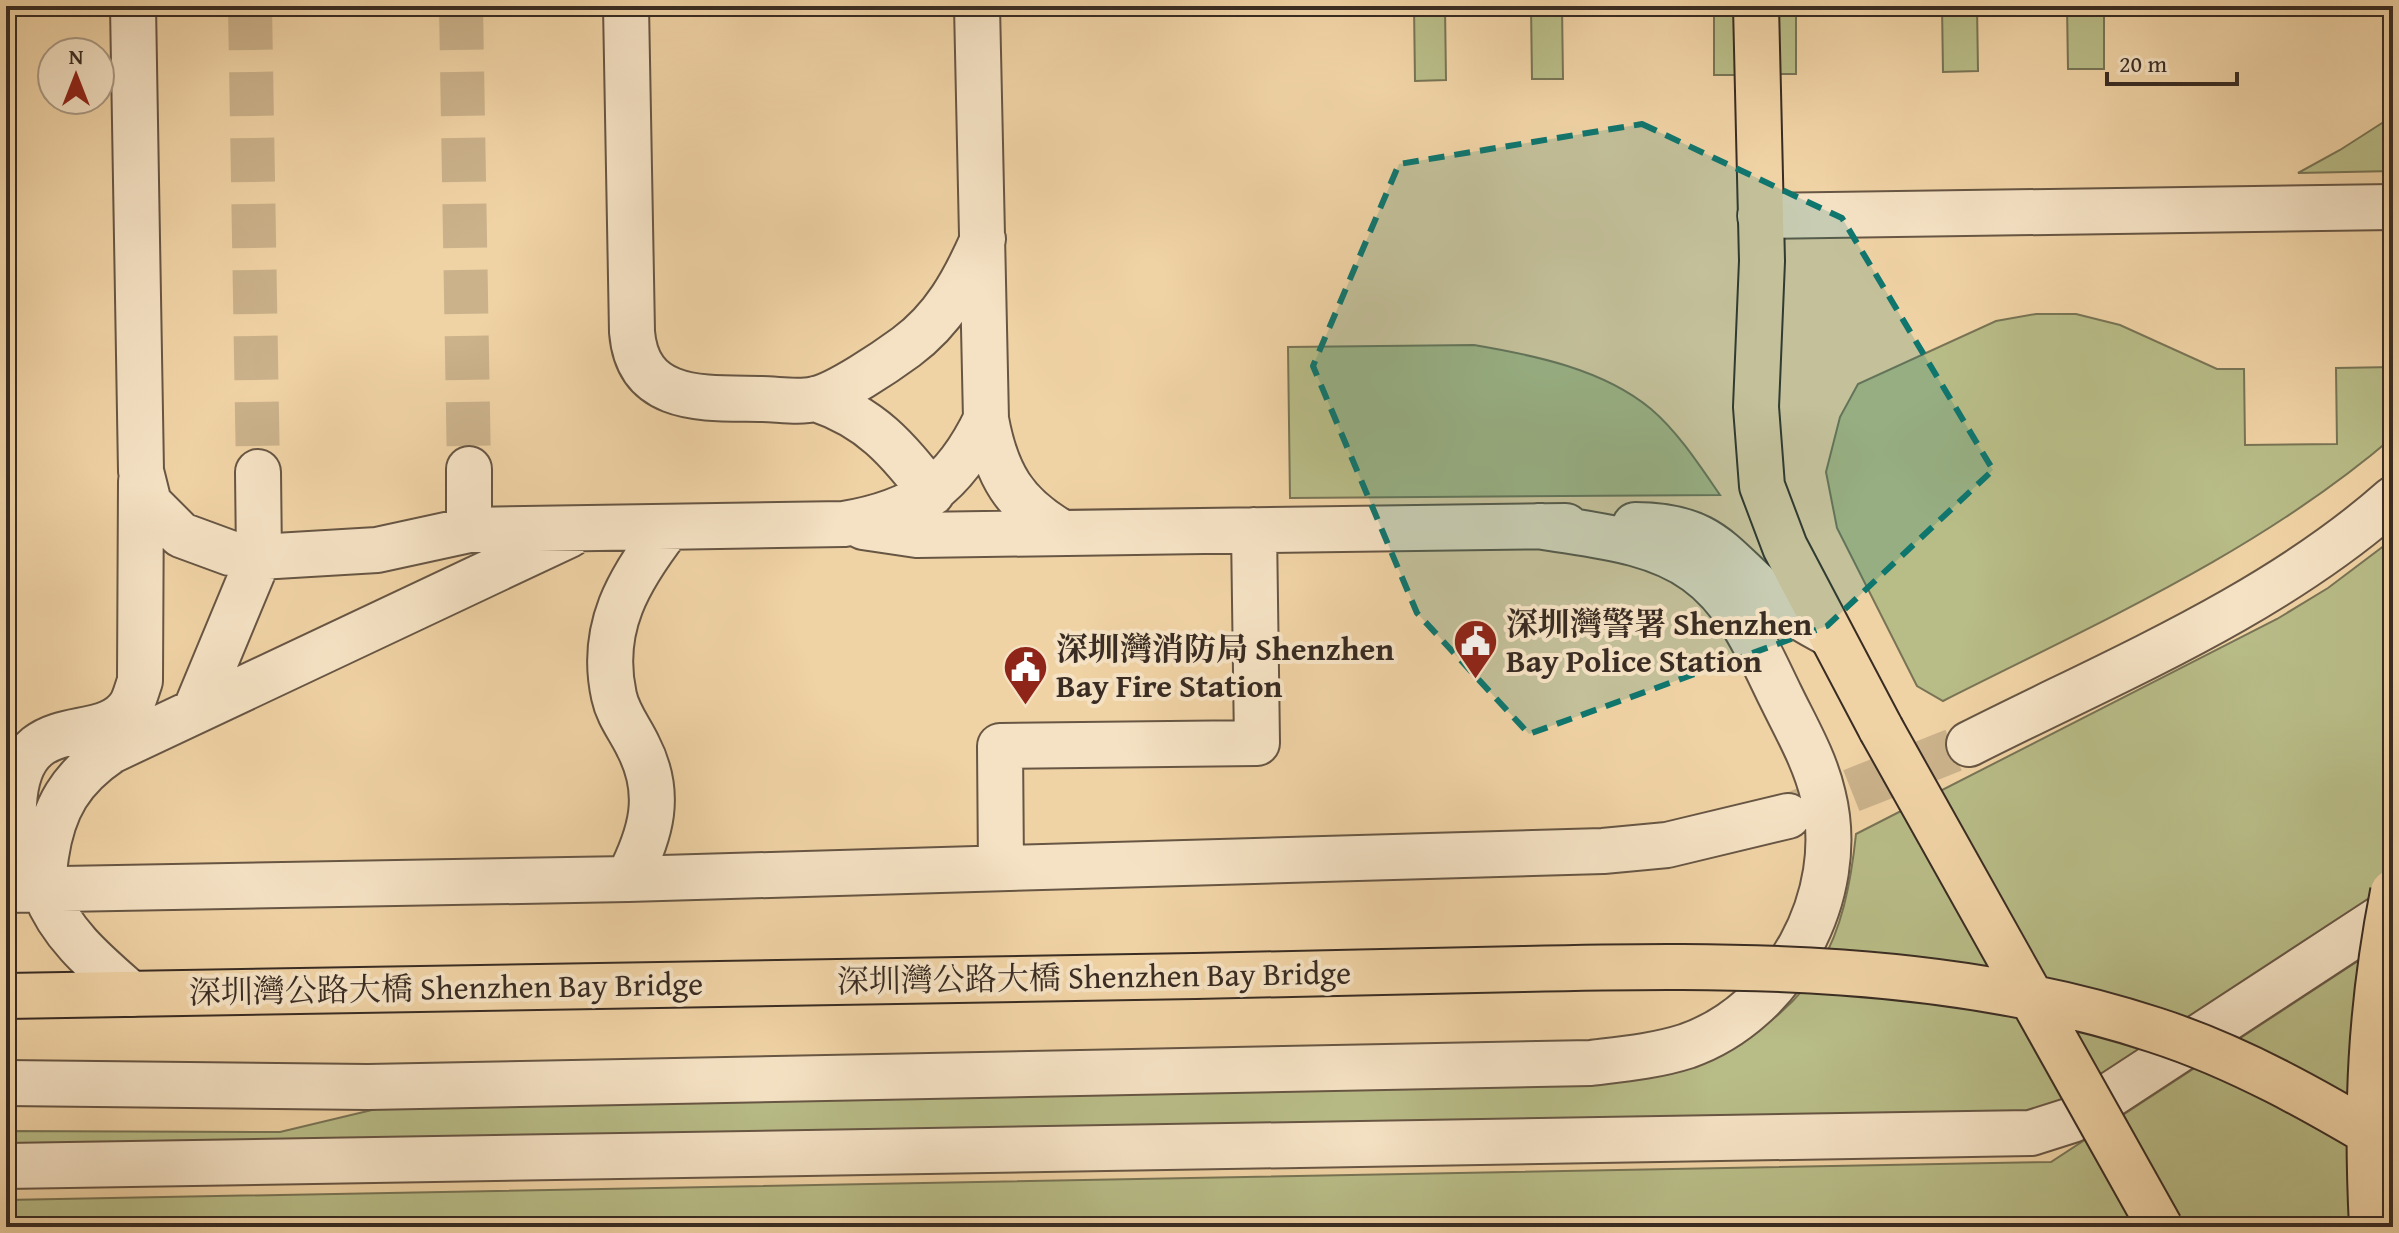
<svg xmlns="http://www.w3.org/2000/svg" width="2399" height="1233" font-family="'Gentium Book Plus','Noto Serif SC',serif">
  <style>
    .green { fill: #b8bc87; stroke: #787455; stroke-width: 2 }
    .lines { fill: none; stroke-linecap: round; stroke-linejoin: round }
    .minor-tunnel { stroke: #cbb28b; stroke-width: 44; stroke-dasharray: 44 22; stroke-linecap: butt }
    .minor-casing { stroke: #675644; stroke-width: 48 }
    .highway-casing { stroke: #392c23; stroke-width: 48 }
    .minor { stroke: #f5e2c4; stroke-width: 44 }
    .highway { stroke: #f0d3a5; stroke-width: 44 }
    .highway-bridge-casing { stroke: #392c23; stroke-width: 48; stroke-linecap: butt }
    .highway-bridge { stroke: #f0d3a5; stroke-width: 44 }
    .marked { fill: #0f766e; fill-opacity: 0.2; stroke: #0f766e; stroke-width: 6; stroke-dasharray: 16 10; stroke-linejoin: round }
    .labels { text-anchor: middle; stroke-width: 8; stroke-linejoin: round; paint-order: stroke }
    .poi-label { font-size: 32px; font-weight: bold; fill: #392c23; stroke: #f5e2c4; text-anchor: start }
    .street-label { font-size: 32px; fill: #392c23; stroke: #f5e2c4 }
  </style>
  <rect width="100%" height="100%" fill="#f0d3a5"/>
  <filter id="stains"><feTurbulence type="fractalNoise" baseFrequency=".0025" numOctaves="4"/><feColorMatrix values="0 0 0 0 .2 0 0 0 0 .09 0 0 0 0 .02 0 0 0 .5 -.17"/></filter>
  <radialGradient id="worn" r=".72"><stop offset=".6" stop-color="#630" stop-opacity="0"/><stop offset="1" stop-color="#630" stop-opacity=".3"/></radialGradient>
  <path class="green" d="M1414 6H1445L1446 80 1415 81Z
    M1531 6H1562L1563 79H1532Z
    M1714 6H1741V75H1714Z
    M1769 6H1796V74H1770Z
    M1942 6H1977L1978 71 1943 72Z
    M2067 6H2104V69H2068Z
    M2393 116V171L2298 173 2340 150Z
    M2036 314H2076L2120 325 2217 369H2244L2245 445 2337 444 2336 368 2393 367V437C2259 552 2099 622 1943 701L1917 686 1837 528 1826 472 1840 417 1858 384 1996 321Z
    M1474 345C1533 355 1603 369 1651 409 1678 432 1700 466 1720 495L1290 498 1288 347Z
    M2393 539V884L2043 1114 6 1153V1131L280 1132 397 1104 1719 1053C1818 1003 1845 940 1856 834L2277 619 2328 588Z
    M2393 938V1227H6V1200L2051 1162Z"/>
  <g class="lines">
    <path class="minor-tunnel" d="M250 6 258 472
      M461 6 469 469
      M1790 815 1969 744"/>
    <defs>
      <path id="minor" d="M133 6 141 471 149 503 181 535 230 553 259 557 377 550 469 530 844 524C916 512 954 486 986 419
        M626 6 632 332C638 404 704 398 760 399 777 399 799 403 815 399 837 395 887 361 906 347 944 319 964 282 983 239
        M977 6 986 419C996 474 1014 505 1063 533
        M1760 216 2393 207
        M816 399C872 418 896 448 932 493
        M469 469V530
        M1635 525C1718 525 1724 563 1781 605 1796 616 1813 625 1829 634
        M863 527 917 535 1566 526
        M195 711 259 557 258 472
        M1969 744C2113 671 2271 607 2393 499
        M1001 868 1000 746 1257 743 1254 530
        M628 879C651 834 663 794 638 746 630 729 618 715 614 696 599 628 629 579 668 528
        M6 890 628 879 1603 851 1667 845 1788 816
        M44 890C24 863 12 838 14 804 20 704 102 751 131 705 135 698 137 689 140 681L141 481
        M131 994C98 965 61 935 45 892 41 882 45 866 46 856 53 808 71 778 111 751L569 535
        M6 1083 368 1087 1591 1063C1624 1059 1656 1056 1687 1046 1784 1012 1848 895 1823 795 1815 760 1796 728 1780 695 1758 650 1738 601 1696 571 1652 539 1590 535 1539 526
        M6 1166 2031 1133 2072 1120 2393 910"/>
      <path id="highway" d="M1756 6 1762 261 1756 407 1762 486 1785 547 1881 729
        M6 996 1195 976"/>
    </defs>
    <use href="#minor" class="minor-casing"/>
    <use href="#highway" class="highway-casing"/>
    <use href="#minor" class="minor"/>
    <use href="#highway" class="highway"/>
    <defs>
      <path id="highway-bridge" d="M1881 729 2160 1227
        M1195 976C1304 974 1414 971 1523 969 1734 964 1952 963 2155 1030 2239 1057 2318 1102 2393 1147
        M2372 1227C2366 1108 2370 1009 2393 892"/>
    </defs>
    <use href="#highway-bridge" class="highway-bridge-casing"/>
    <use href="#highway-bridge" class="highway-bridge"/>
  </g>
  <path class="marked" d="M1642 124 1842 218 1993 470 1827 626 1529 734 1417 613 1313 366 1399 164Z"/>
  <defs>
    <symbol id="civic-pin" viewBox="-11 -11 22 30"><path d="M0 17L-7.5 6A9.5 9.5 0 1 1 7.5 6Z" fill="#8f2418" stroke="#f5e2c4"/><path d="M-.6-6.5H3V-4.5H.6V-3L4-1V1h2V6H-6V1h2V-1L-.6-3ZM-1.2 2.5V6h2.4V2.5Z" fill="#fff"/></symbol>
  </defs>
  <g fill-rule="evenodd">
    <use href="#civic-pin" x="1450" y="616" width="51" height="69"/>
    <use href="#civic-pin" x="1000" y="642" width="51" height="69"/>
  </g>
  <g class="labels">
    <g class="poi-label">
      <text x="1506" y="635">深圳灣警署 Shenzhen<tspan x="1506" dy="37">Bay Police Station</tspan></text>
      <text x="1056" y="660">深圳灣消防局 Shenzhen<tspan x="1056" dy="37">Bay Fire Station</tspan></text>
    </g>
    <g class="street-label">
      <text transform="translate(1094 977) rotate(-1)" y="11">深圳灣公路大橋 Shenzhen Bay Bridge</text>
      <text transform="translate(446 988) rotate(-1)" y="11">深圳灣公路大橋 Shenzhen Bay Bridge</text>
    </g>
  </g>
  <rect width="2399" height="1233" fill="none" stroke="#f0d3a5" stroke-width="32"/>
  <rect x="8" y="8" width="2383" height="1217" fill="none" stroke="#392c23" stroke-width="4"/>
  <rect x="16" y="16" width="2367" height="1201" fill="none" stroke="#392c23" stroke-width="2"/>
  <g transform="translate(76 76)"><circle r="38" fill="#f5e2c4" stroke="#aa9984" stroke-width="2"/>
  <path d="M0-6L14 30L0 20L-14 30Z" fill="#8f2418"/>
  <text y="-12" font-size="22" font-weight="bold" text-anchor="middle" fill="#392c23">N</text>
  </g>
  <path d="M2107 72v12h130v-12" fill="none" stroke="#392c23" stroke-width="4"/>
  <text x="2119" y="72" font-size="24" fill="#392c23" stroke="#f5e2c4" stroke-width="6" paint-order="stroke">20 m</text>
  <rect width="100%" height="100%" filter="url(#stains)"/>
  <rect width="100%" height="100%" fill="url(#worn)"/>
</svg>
